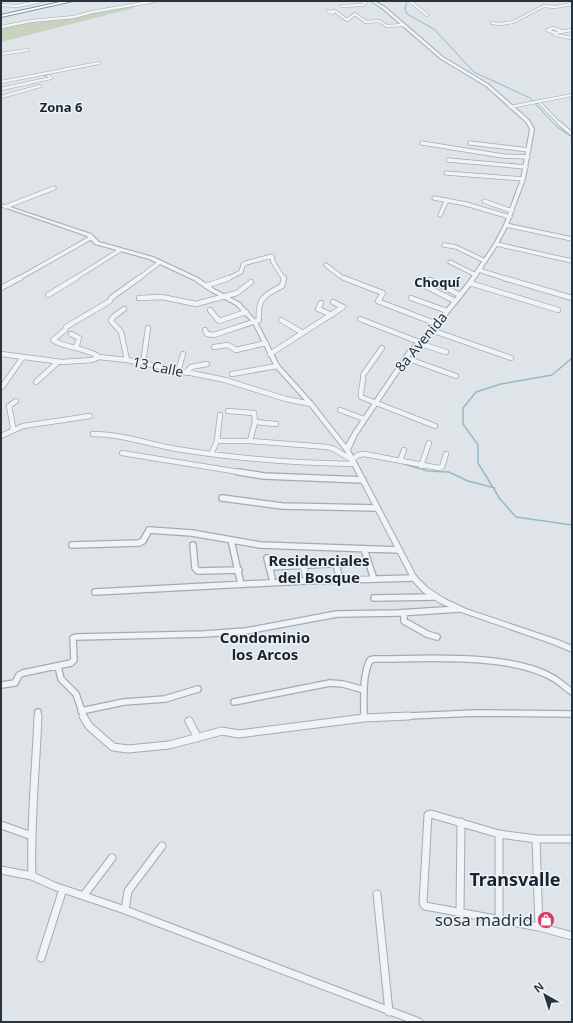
<svg xmlns="http://www.w3.org/2000/svg" width="573" height="1023" font-family="'Noto Sans',sans-serif">
  <style>
    .green { fill: #c7d3be }
    .lines { fill: none; stroke-linecap: round; stroke-linejoin: round }
    .stream-far1 { stroke: #96b9cb; stroke-width: 1 }
    .stream { stroke: #96b9cb; stroke-width: 1.5 }
    .minor-far4-casing { stroke: #a3acb2; stroke-width: 3.5 }
    .minor-far3-casing { stroke: #a3acb2; stroke-width: 5 }
    .minor-far2-casing { stroke: #a3acb2; stroke-width: 6 }
    .minor-far1-casing { stroke: #a3acb2; stroke-width: 8 }
    .minor-casing { stroke: #a3acb2; stroke-width: 9 }
    .tertiary-casing { stroke: #a3acb2; stroke-width: 2 }
    .trunk-casing { stroke: #8494a0; stroke-width: 2 }
    .minor-far4 { stroke: #f0f4f6; stroke-width: 2.5 }
    .minor-far3 { stroke: #f0f4f6; stroke-width: 3.5 }
    .minor-far2 { stroke: #f0f4f6; stroke-width: 4.5 }
    .minor-far1 { stroke: #f0f4f6; stroke-width: 5.5 }
    .minor { stroke: #f0f4f6; stroke-width: 7 }
    .tertiary { fill: #f0f4f6; fill-rule: evenodd }
    .trunk { fill: #fff; fill-rule: evenodd }
    .labels { text-anchor: middle; stroke-width: 3; stroke-linejoin: round; paint-order: stroke }
    .far-quarter-label { font-size: 13px; font-weight: bold; fill: #182531; stroke: #edf2f6 }
    .far-neighbourhood-label { font-size: 13px; font-weight: bold; fill: #182531; stroke: #edf2f6 }
    .street-label { font-size: 14px; fill: #263440; stroke: #edf2f6 }
    .neighbourhood-label { font-size: 15px; font-weight: bold; fill: #182531; stroke: #edf2f6 }
    .near-poi-label { font-size: 17px; fill: #263440; stroke: #edf2f6; text-anchor: end }
    .near-neighbourhood-label { font-size: 18px; font-weight: bold; fill: #182531; stroke: #edf2f6 }
  </style>
  <rect width="100%" height="100%" fill="#dee4e8"/>
  <path class="green" d="M134 4V8L1 42V27L74 17Z"/>
  <g class="lines">
    <path class="stream-far1" d="M407 1 405 9 407 14 434 29 474 72 530 98 557 127 572 137"/>
    <path class="stream" d="M572 358 552 375 501 384 476 392 463 408V424L478 445V463L500 499 516 517 572 525
      M404 464 428 471 449 472 468 481 495 488"/>
    <defs>
      <path id="minor-far4" d="M410 1 427 15
        M1 5 17 6 42 1
        M342 6 362 5 367 1
        M328 11 333 13V11H335L347 20 355 14 366 22 379 21 387 26 403 25
        M492 23 500 24 513 22 544 6 555 7 572 4
        M1 27 31 21 74 17 92 12 155 1
        M562 31 553 28 547 30 555 33 572 30
        M555 35 572 38
        M1 54 28 50
        M1 82 99 63
        M1 89 51 78 46 73
        M1 97 40 86
        M538 101 560 124
        M510 107 572 95"/>
      <path id="minor-far3" d="M559 123 572 134
        M422 143 503 156 528 157
        M470 143 529 150
        M448 160 526 167
        M446 173 523 179
        M434 198 466 204 510 217
        M484 201 512 211
        M5 207 54 188
        M440 215 447 200
        M506 225 572 239
        M496 244 572 261
        M444 245 456 247 485 261
        M450 262 476 275
        M326 265 340 276 346 279
        M479 270 507 279
        M18 279 92 237
        M74 279 120 250
        M138 279 160 262
        M227 279 241 272 243 265 246 263 272 256 273 262 284 279"/>
      <path id="minor-far2" d="M344 278 383 293 378 301 380 302 437 324
        M504 278 572 298
        M430 280 460 295
        M417 282 455 301
        M470 283 558 310
        M206 286 229 278
        M1 288 20 278
        M48 295 76 278
        M139 298 162 297 196 304 237 293 251 282
        M411 298 447 311
        M321 303 318 309 332 315
        M124 309 113 317 111 321 121 332 127 360
        M210 310 219 321 246 312
        M360 319 419 342
        M281 320 303 333
        M205 330 207 334 214 335 259 320C257 299 264 295 282 286L284 278
        M431 330 511 358
        M71 334 79 338 76 348
        M418 343 446 352
        M214 347 228 345 236 350 266 343
        M382 348 363 375C364 383 360 389 361 397L435 426
        M1 354 62 362 92 360 99 357 127 360 225 380 286 399 311 404
        M270 354 343 307 333 302
        M99 357C85 347 67 349 53 340L65 330 66 327 110 301 111 298 139 278
        M406 358 456 376
        M143 363 148 328
        M178 372 183 354
        M186 373 191 367 207 364
        M232 374 277 366
        M36 382 58 362
        M2 387 23 357
        M340 410 364 419
        M228 411 254 413 255 422 250 441
        M255 422 276 424
        M12 431 13 427 9 406 16 401
        M93 434C123 434 154 446 183 450 240 459 297 463 354 464
        M1 436 23 426 90 416
        M217 441H250L327 447 334 449 352 460 358 455 364 454 439 468 442 467 446 454
        M122 453 245 473
        M211 454 217 441 220 415
        M400 461 404 450
        M421 466 429 443"/>
      <path id="minor-far1" d="M239 472 264 476 363 480
        M222 498 282 506 377 508
        M231 540 240 580
        M72 545 139 543 143 541 149 530 192 533 260 545 399 550
        M193 545 195 568 198 571 239 570
        M364 549 374 579
        M267 558 272 578
        M336 564 339 576
        M303 565 306 577
        M269 567 368 562
        M95 592 306 581 414 578
        M374 598 436 597
        M404 613V621L427 634 437 637
        M58 666 61 679 76 694 84 717
        M1 685 15 683 19 675 23 673 71 663 74 660 73 638 76 637 204 634 246 631 337 614 398 613 459 609
        M234 702 330 683 343 684 364 690
        M81 711 124 702 165 699 198 689
        M38 717V712
        M364 717C364 699 362 676 370 660L374 659C425 659 511 652 555 679 561 683 566 688 572 692
        M387 717 475 713 572 714"/>
      <path id="minor" d="M83 716 89 726 113 747 128 749 169 745 222 731 239 734 364 718 409 716
        M364 716V718
        M189 721 198 738
        M1 825 32 836
        M499 834V919
        M536 839 539 927
        M572 839H536L499 834 431 814 428 815 423 903 425 906 539 927 572 936
        M1 870 32 876 54 886 125 910 419 1022
        M32 876C30 823 36 769 38 716
        M377 894 389 1012
        M84 895 112 858
        M125 910 128 891 162 846
        M460 912 461 822
        M41 958 63 889"/>
      <path id="tertiary" d="M371 1H374L385 7 443 57 488 84 529 120 534 129 525 179 508 225 498 244 472 284 439 325 411 354 357 435 350 450 416 576 428 588 445 599 466 609 558 640 572 646V652L553 644 461 612 440 603 423 592 412 580 345 451 309 405 275 367 253 323 236 305 210 291 194 280 149 259 95 244 87 236 1 206V204L91 234 99 242 153 257 198 278 214 289 240 303 257 322 279 365 313 403 346 445 352 434 407 352 435 323 468 282 494 244 504 225 521 179 530 129 526 122 486 86 441 59 383 9Z"/>
      <path id="trunk" d="M65 1H73L1 17V15Z"/>
    </defs>
    <use href="#minor-far4" class="minor-far4-casing"/>
    <use href="#minor-far3" class="minor-far3-casing"/>
    <use href="#minor-far2" class="minor-far2-casing"/>
    <use href="#minor-far1" class="minor-far1-casing"/>
    <use href="#minor" class="minor-casing"/>
    <use href="#tertiary" class="tertiary-casing"/>
    <use href="#trunk" class="trunk-casing"/>
    <use href="#minor-far4" class="minor-far4"/>
    <use href="#minor-far3" class="minor-far3"/>
    <use href="#minor-far2" class="minor-far2"/>
    <use href="#minor-far1" class="minor-far1"/>
    <use href="#minor" class="minor"/>
    <use href="#tertiary" class="tertiary"/>
    <use href="#trunk" class="trunk"/>
  </g>
  <defs>
    <symbol id="shop-disc" viewBox="-11 -11 22 22"><circle r="9.5" fill="#d7396c" stroke="#edf2f6"/><path d="M-5-2.5h2.3a2.7 3.5 0 0 1 5.4 0H5L5.5 6h-11ZM-1.5-2.5h3a1.5 2.3 0 0 0-3 0Z" fill="#fff"/></symbol>
  </defs>
  <g fill-rule="evenodd">
    <use href="#shop-disc" x="536" y="910" width="20" height="20"/>
  </g>
  <g class="labels">
    <g class="far-quarter-label">
      <text x="61" y="112">Zona 6</text>
    </g>
    <g class="far-neighbourhood-label">
      <text x="437" y="287">Choquí</text>
    </g>
    <g class="street-label">
      <text transform="translate(421 342) rotate(-50)" y="5">8a Avenida</text>
      <text transform="translate(158 367) rotate(12)" y="5">13 Calle</text>
    </g>
    <g class="neighbourhood-label">
      <text x="319" y="566">Residenciales<tspan x="319" dy="17">del Bosque</tspan></text>
      <text x="265" y="643">Condominio<tspan x="265" dy="17">los Arcos</tspan></text>
    </g>
    <g class="near-poi-label">
      <text x="533" y="926">sosa madrid</text>
    </g>
    <g class="near-neighbourhood-label">
      <text x="515" y="886">Transvalle</text>
    </g>
  </g>
  <rect width="573" height="1023" fill="none" stroke="#263440" stroke-width="4"/>
  <g transform="translate(545 995) rotate(321)" stroke="#edf2f6" stroke-width="3" paint-order="stroke">
  <path d="M0-3L7 15L0 10L-7 15Z" fill="#263440"/>
  <text y="-6" font-size="11" font-weight="bold" text-anchor="middle" fill="#263440">N</text>
  </g>
</svg>
